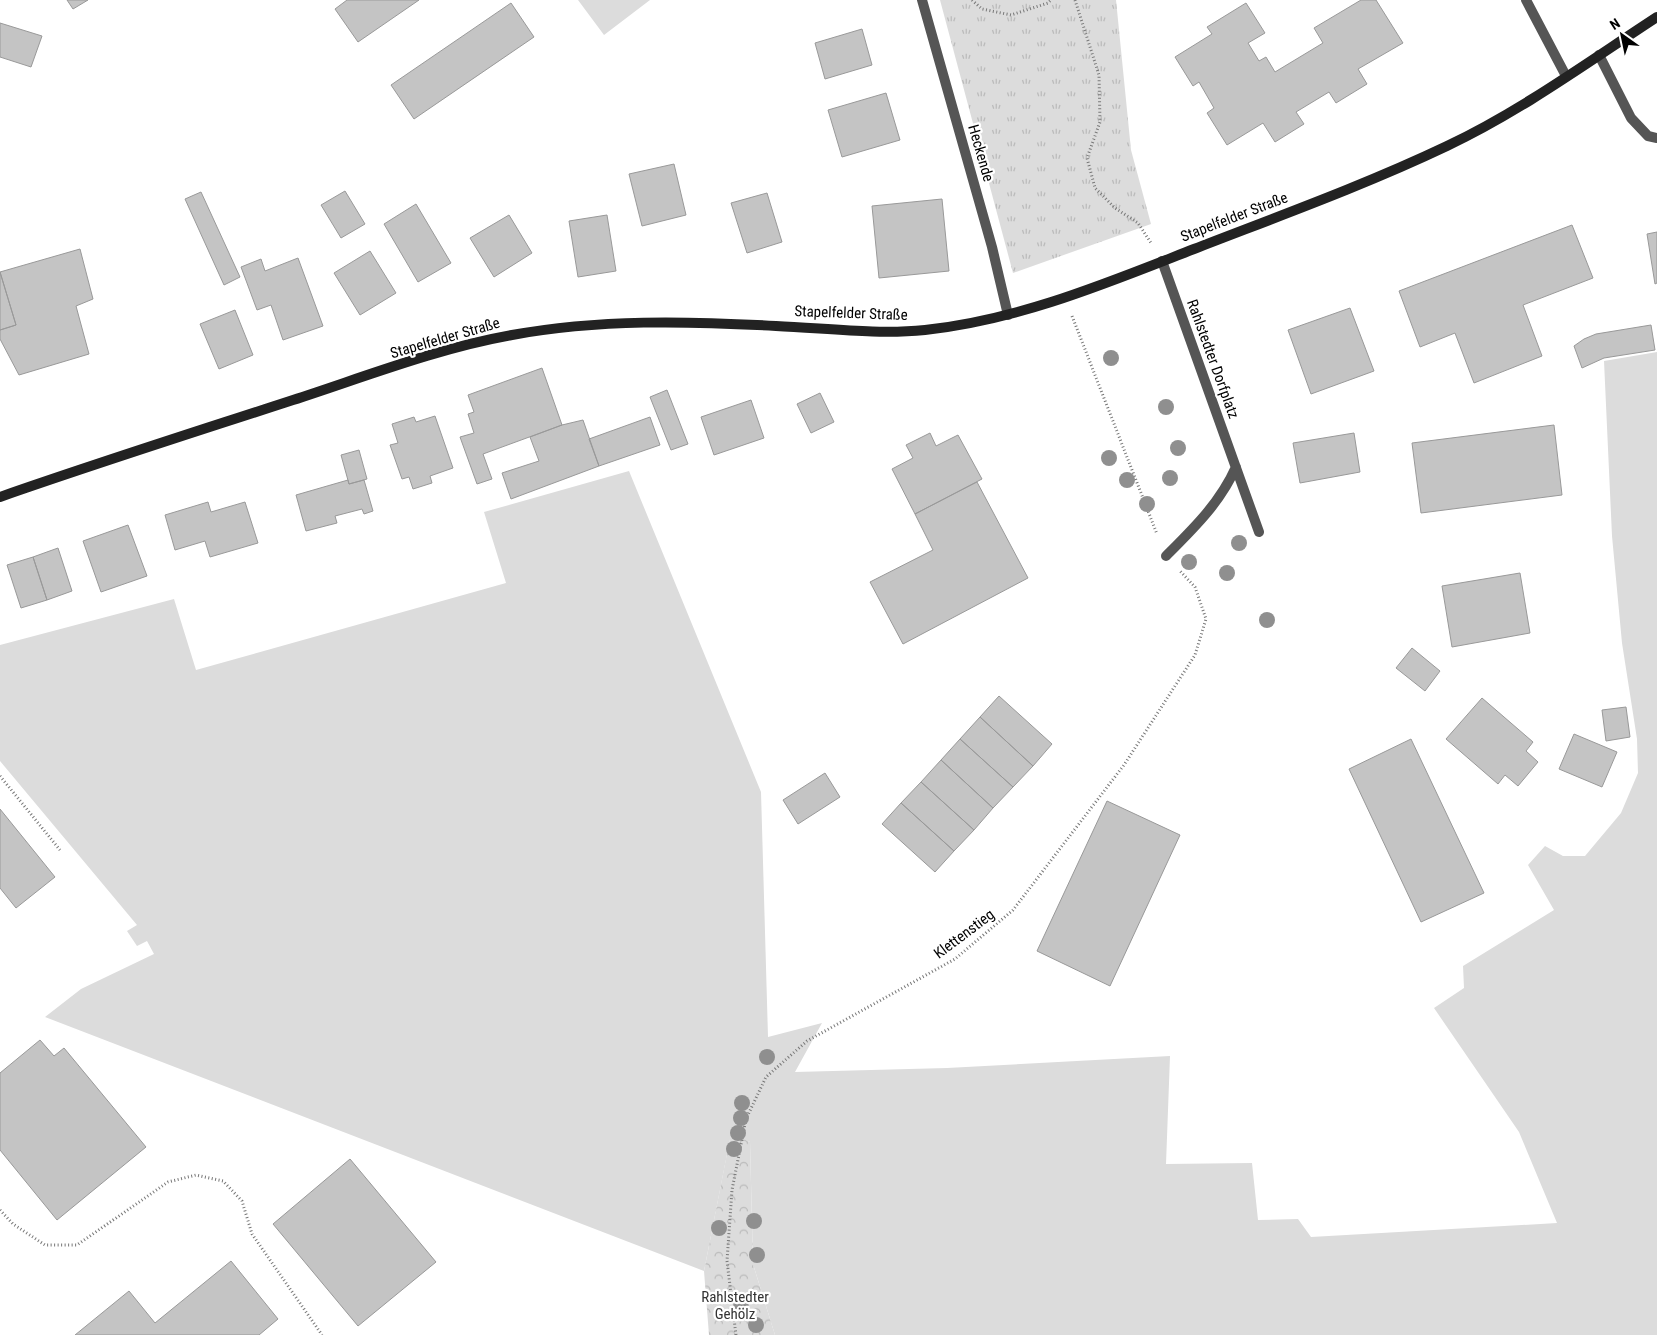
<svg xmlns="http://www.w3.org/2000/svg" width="1657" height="1335" font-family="'Roboto Condensed',sans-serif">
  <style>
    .green { fill: #dcdcdc }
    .forest { fill: url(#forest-crowns) }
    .park { fill: url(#park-tufts) }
    .building { fill: #c4c4c4; stroke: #999 }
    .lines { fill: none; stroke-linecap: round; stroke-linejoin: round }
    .path { stroke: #777; stroke-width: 3; stroke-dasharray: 1 2.5; stroke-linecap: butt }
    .lane { stroke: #555; stroke-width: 10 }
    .street { stroke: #555; stroke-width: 10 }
    .secondary { stroke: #222; stroke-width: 10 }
    .tree { fill: #8f8f8f }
    .labels { text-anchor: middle; stroke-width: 4.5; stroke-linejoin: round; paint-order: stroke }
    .street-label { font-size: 15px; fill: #000; stroke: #fff }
    .park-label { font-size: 15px; fill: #333; stroke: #fff }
  </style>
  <defs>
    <pattern id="forest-crowns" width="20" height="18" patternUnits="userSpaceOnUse" patternTransform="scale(1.25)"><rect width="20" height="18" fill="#dcdcdc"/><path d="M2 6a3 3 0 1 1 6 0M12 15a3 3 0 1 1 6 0" fill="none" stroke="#bbb"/></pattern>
    <pattern id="park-tufts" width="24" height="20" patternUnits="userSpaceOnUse" patternTransform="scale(1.25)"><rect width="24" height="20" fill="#dcdcdc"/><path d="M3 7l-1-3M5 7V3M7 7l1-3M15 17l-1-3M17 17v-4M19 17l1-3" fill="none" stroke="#bbb"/></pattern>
  </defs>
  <rect width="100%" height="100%" fill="#fff"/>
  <path class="green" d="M578 0H650L604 35Z
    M1657 352V1335H775L753 1264 750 1142 731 1134 704 1271 45 1017 81 989 154 954 147 941 137 946 127 931 137 925 0 761V645L174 599 196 670 506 583 484 512 629 471 761 792 768 1037 822 1023 795 1072 947 1068 1170 1056 1166 1164 1252 1163 1258 1220 1298 1219 1311 1237 1557 1223 1519 1132 1434 1008 1464 988 1463 966 1554 910 1528 865 1545 846 1563 856H1585L1621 813 1638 773 1637 739 1622 643 1612 536 1604 361Z"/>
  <path class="forest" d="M731 1133 750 1142 753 1264 775 1335H709L704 1271Z"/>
  <path class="park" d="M940 0H1116L1131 150 1151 224 1013 273Z"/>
  <path class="building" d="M67 0H88L73 9Z
    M347 0H419L358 42 335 9Z
    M1361 0H1376L1403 43 1358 69 1367 84 1336 103 1329 92 1296 112 1304 124 1275 142 1263 123 1227 145 1207 113 1214 108 1199 82 1193 86 1175 57 1212 34 1207 27 1246 3 1265 33 1248 43 1259 61 1266 57 1275 72 1323 43 1314 28Z
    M511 3 534 37 414 119 391 85Z
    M0 23 42 36 31 67 0 57Z
    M862 29 872 65 825 79 815 43Z
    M886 93 900 140 842 157 828 110Z
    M674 164 686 215 642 226 629 174Z
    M345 191 365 224 341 238 321 205Z
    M201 192 240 277 224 285 185 199Z
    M767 193 782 242 747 253 731 203Z
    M942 199 949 271 879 278 872 206Z
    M416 204 451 263 418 282 384 224Z
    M509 215 532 253 494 277 470 238Z
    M607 215 616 271 578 277 569 221Z
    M1572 225 1593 278 1523 305 1542 356 1474 383 1455 333 1420 347 1399 291Z
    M1657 232V283L1655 284 1647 234Z
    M80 249 93 299 76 306 89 354 19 375 0 339V330L16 325 0 272Z
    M370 251 396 293 360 315 334 273Z
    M298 258 323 326 283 340 271 305 257 310 241 267 261 259 265 271Z
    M0 272 16 325 0 330Z
    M1350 308 1374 371 1311 394 1288 330Z
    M235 310 253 355 219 369 200 324Z
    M1651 325 1655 350 1604 358 1582 368 1574 346 1584 339 1596 334Z
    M542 368 562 425 483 454 492 479 477 484 460 437 474 433 468 414 474 412 468 395Z
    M667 390 688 444 671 450 650 397Z
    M820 393 834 422 811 433 797 404Z
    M751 400 764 438 714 455 701 417Z
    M435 416 453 468 430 476 432 483 413 489 409 477 402 479 390 445 398 443 392 424 414 417 416 422Z
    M650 417 660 445 599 466 589 439Z
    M583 420 599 466 511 499 502 473 539 461 530 437 562 425Z
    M1554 425 1562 495 1421 513 1412 443Z
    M930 433 936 446 958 435 982 479 915 514 892 469 913 458 906 445Z
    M1354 433 1360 472 1300 483 1293 443Z
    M359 450 367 479 349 484 341 455Z
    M348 480 349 484 364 480 373 511 364 514 362 509 335 516 337 523 306 531 296 495Z
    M977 482 1028 578 903 644 870 582 933 550 915 514Z
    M208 502 211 512 245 502 258 543 210 557 205 541 175 550 165 515Z
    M128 525 147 576 101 592 83 541Z
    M58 548 72 591 47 600 33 557Z
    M33 557 47 600 21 608 7 565Z
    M1520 573 1530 633 1452 647 1442 586Z
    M1412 648 1440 671 1425 691 1396 668Z
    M999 696 1052 744 1033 766 980 717Z
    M1482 698 1533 742 1526 751 1538 762 1518 786 1505 775 1498 784 1446 739Z
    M1626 707 1630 737 1606 741 1602 710Z
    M980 717 1033 766 1013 787 960 739Z
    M1574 734 1617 752 1602 787 1559 769Z
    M960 739 1013 787 993 808 941 760Z
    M1411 739 1484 893 1421 922 1349 769Z
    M941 760 993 808 974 830 921 782Z
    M825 773 840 797 798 824 783 800Z
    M921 782 974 830 954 851 901 803Z
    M1107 801 1180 835 1110 986 1037 951Z
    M901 803 954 851 935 872 882 824Z
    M0 809 55 877 16 908 0 888Z
    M40 1040 54 1056 64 1048 146 1147 57 1220 0 1150V1073Z
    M350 1159 436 1262 358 1326 273 1224Z
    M231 1261 278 1319 259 1335H75L129 1291 155 1323Z"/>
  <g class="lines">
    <path class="path" d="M972 0 982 9 1011 15 1048 3 1051 0
      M1075 0 1099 75 1100 122 1087 158 1095 188 1115 208 1138 223 1151 243
      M1072 316 1157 534
      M0 776 60 850
      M0 1210 13 1224 45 1245H77L168 1182 196 1175 223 1181 242 1201 252 1234 322 1335
      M736 1335 727 1261 732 1190 746 1119 766 1077 807 1041 955 959 1013 910 1124 765 1195 655 1206 619 1195 587 1180 571"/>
    <path class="lane" d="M1526 0 1566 76
      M1599 55 1631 118 1648 136 1657 138"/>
    <path class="street" d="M922 0 992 247 1008 315
      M1162 261 1259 532
      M1166 556C1193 529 1220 503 1236 467"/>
    <path class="secondary" d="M0 497C97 463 195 432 293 400 364 377 438 348 512 335 599 319 688 321 776 326 825 328 876 335 925 330 1019 320 1107 283 1194 249 1279 216 1365 185 1447 146 1521 111 1588 62 1657 17"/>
  </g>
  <g class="tree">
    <circle cx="1111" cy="358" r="8"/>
    <circle cx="1166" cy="407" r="8"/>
    <circle cx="1178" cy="448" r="8"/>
    <circle cx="1109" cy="458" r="8"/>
    <circle cx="1170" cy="478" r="8"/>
    <circle cx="1127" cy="480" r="8"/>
    <circle cx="1147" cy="504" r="8"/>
    <circle cx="1239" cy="543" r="8"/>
    <circle cx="1189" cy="562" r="8"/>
    <circle cx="1227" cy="573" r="8"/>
    <circle cx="1267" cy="620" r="8"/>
    <circle cx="767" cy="1057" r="8"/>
    <circle cx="742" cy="1103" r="8"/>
    <circle cx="741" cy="1118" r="8"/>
    <circle cx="738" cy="1133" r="8"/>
    <circle cx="734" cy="1149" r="8"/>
    <circle cx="754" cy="1221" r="8"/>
    <circle cx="719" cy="1228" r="8"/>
    <circle cx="757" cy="1255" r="8"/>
    <circle cx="741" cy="1303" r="8"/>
    <circle cx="756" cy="1325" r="8"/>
  </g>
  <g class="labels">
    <g class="street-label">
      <text transform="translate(981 153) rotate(74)" y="5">Heckende</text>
      <text transform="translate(1234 217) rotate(-21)" y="5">Stapelfelder Straße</text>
      <text transform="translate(851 313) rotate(2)" y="5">Stapelfelder Straße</text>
      <text transform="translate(445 338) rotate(-16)" y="5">Stapelfelder Straße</text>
      <text transform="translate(1213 359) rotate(70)" y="5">Rahlstedter Dorfplatz</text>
      <text transform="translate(964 934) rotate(-37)" y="5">Klettenstieg</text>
    </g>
    <g class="park-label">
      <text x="735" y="1302">Rahlstedter<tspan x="735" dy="17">Gehölz</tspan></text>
    </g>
  </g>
  <g transform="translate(1622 35) rotate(327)" stroke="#ffffff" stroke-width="4" paint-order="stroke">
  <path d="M0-4L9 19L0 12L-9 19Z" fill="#000000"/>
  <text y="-8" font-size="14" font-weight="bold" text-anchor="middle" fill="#000000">N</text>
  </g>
</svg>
